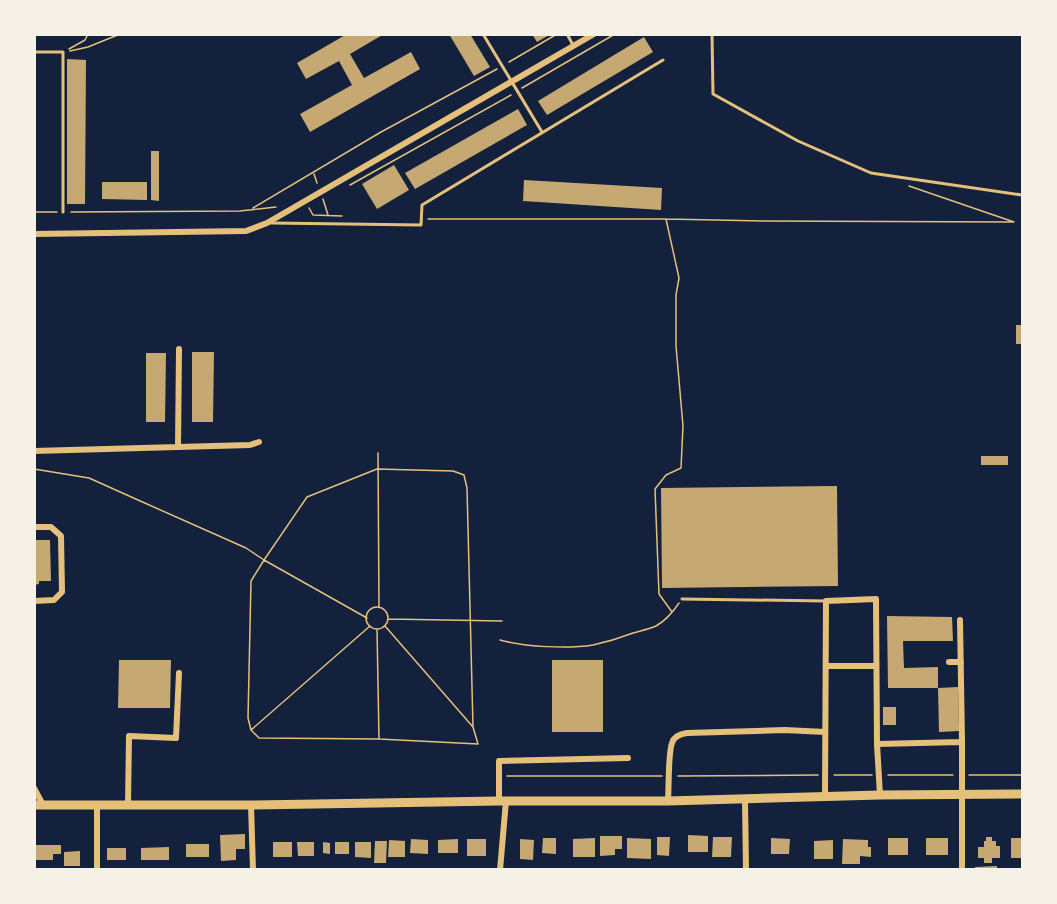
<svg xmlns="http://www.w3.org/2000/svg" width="1057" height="904" font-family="'PT Sans Narrow',sans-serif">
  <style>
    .building { fill: #c6a872 }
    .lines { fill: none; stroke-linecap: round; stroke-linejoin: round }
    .path { stroke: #e5c07b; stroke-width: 1.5 }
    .service { stroke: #e5c07b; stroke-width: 3 }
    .minor { stroke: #e5c07b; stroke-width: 6 }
    .primary { stroke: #e5c07b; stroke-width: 9 }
  </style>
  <rect width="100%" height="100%" fill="#14213d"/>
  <path class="building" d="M347 34H384L350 54 364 78 411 52 420 69 310 132 300 114 352 85 339 61 306 79 297 63Z
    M449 34H470L490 67 474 76Z
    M532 34H551L537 42Z
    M644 37 653 52 547 115 538 101Z
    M67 59 86 60 85 204H67Z
    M518 109 527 125 415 189 405 173Z
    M151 151H159V201L151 200Z
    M394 165 409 190 377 209 362 184Z
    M524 180 662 188 661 210 523 201Z
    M102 182H147V200L102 199Z
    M1016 325H1022V344H1016Z
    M192 352H214L213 422H192Z
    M146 353H166L165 422H146Z
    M981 456H1008V465H981Z
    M837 486 838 586 662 588 661 488Z
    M34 540H50L51 581H39V584L34 585Z
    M887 616 952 617 953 641H903L904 668 938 667V688L958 687 959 731 939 732 938 688H888Z
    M119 660H171L170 708H118Z
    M552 660H603V732H552Z
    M883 707H896V725H883Z
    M245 834V849H236V860L221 861 220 835Z
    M688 835 708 836V852H688Z
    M600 836H622V849H615V855L600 856Z
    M657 837H670L669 856 657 855Z
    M713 837H732L731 857H712Z
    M986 837H992V841H996V846H1000V858H992V863H984V858H978V847H984V841H986Z
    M543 838H556V854L542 853Z
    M595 838V857H573V839Z
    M627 838 651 839V859L627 858Z
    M771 838 790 839 789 854H771Z
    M888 838H908V855H888Z
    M926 838H948V855H926Z
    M1011 838H1022V858H1011Z
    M411 839 428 840V854L410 853Z
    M458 839V853H438V840Z
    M467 839H486V856H467Z
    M520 839 534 840 533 860 520 859Z
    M843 839 868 840V847H871V857L860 856V864H842Z
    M389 840 405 841V857H388Z
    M833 840V859H814V841Z
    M375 841H387L386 863H374Z
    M273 842H292V857H273Z
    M297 842H314V856H298Z
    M323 842 330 843V854L323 853Z
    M335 842H349V854H335Z
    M355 842H371V858L355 857Z
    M186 844H209V857H186Z
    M35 845H61V854H53V860H35Z
    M169 847V860H141V848Z
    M107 848H126V860H107Z
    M80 851V866H64V852Z
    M997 866V870H975V867Z"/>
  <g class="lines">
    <path class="path" d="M69 49 85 40 88 34
      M70 51 88 47 120 34
      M509 62 557 34
      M522 88 615 34
      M314 174 317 183
      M350 185 511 95
      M323 199 328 215
      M253 208 381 132 497 69
      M309 208 313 215 342 216
      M250 210 276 207
      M34 212H57
      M71 212 240 211 249 210
      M428 219H666L764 221 1014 222 909 186
      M666 219 679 278 676 295V346L683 426 681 468 666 475 655 489 659 594 672 612
      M378 453 379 607
      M34 469 89 478 138 500 246 548 264 560 367 618
      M366 618a11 11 0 1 1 22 0a11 11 0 1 1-22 0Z
      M388 619 502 621
      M377 629 379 739 478 744 473 727 385 626
      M500 640C525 647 568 649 593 645 607 642 620 638 633 633 640 631 649 629 656 626 665 621 673 612 679 603
      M251 730 370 626
      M379 739 259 738 251 730 248 718 251 581 264 560 307 497 377 469 453 471 464 475 467 488 473 727
      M834 775H872
      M888 775H953
      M969 775H1022
      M507 776H662
      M678 776 818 775"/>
    <path class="service" d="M483 34 542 132
      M567 34 573 45
      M712 34 713 94 798 141 871 173 1022 195
      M34 52H63V212
      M271 223 421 225 422 205 663 60
      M682 599 826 601"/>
    <path class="minor" d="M34 234 246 231 267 223 594 34
      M178 447 179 349
      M34 451 250 445 259 442
      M34 527H51L61 536 62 592 54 600 34 601
      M960 620 962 742
      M949 662H961
      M826 666H876
      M877 744 962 742V870
      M34 788 43 805
      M825 797 826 601 876 599 877 744 880 795
      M745 800 746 870
      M499 801V761L628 758
      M668 801C669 788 668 753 672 743 674 736 680 734 687 733L785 730 825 732
      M128 805 129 736 176 738 179 673
      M251 805 253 870
      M97 870V805
      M500 870 506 801"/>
    <path class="primary" d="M34 805H251L499 801H668L880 795 1022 794"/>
  </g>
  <rect width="1057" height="904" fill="none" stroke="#f6f1e7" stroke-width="72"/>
</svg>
